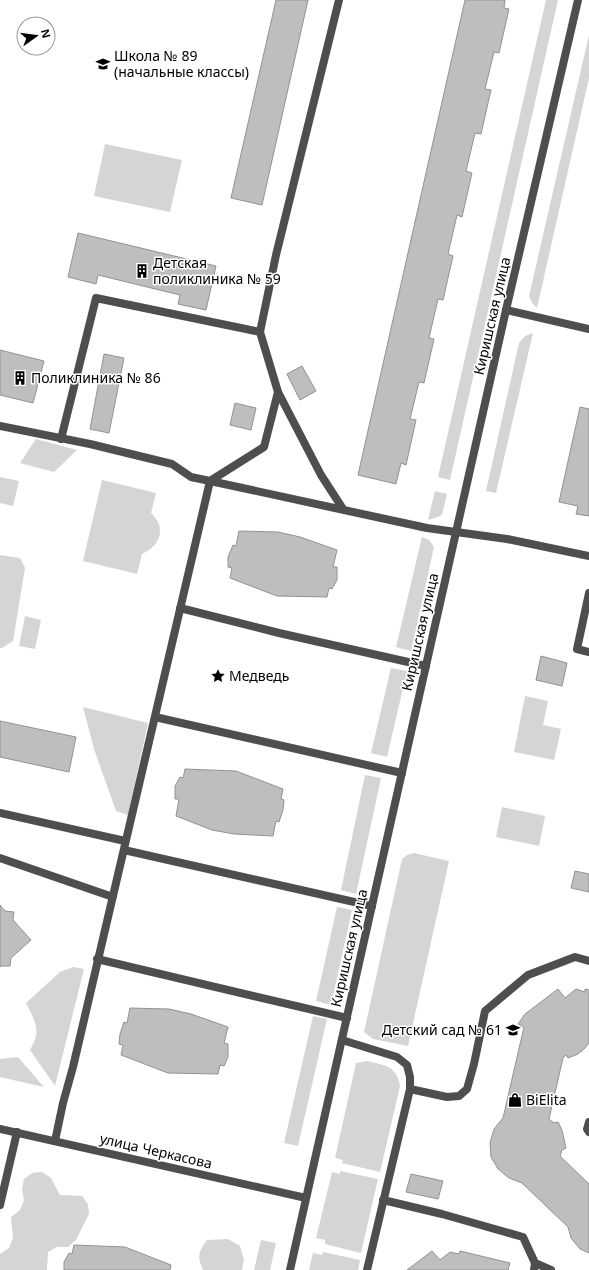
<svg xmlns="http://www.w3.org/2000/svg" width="589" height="1270" font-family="'Noto Sans',sans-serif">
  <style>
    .green { fill: #d5d5d5 }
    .building { fill: #bebebe; stroke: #929292 }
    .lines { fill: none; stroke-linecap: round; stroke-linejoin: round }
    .lane { stroke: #4e4e4e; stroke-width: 8 }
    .street { stroke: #4e4e4e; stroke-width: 8 }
    .labels { text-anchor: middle; stroke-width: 3; stroke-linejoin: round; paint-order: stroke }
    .poi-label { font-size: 14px; fill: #000; stroke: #fff; text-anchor: start }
    .street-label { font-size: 14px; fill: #000; stroke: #fff }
  </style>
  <rect width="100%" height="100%" fill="#fff"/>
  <path class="green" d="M546 0H558L450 480 438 477Z
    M589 35V78L537 308 532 303 529 296Z
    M105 144 182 160 170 212 94 196Z
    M533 333 496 493 486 491 519 343 525 336Z
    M36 439 77 450 54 472 20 463Z
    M0 477 19 481 13 506 0 503Z
    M102 480 156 493 151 513C154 516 157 520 159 524 163 539 154 548 142 554L137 574 83 561Z
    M435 491 447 494 442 515 435 518 428 520Z
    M422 537 429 540 434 547 411 651 396 647Z
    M0 555 20 558 25 568 13 641 2 648H0Z
    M25 616 41 620 35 649 19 646Z
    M391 668 407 671 387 757 371 753Z
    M525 696 548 701 543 725 561 729 554 760 514 752Z
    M83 707 148 723 128 815 116 811 94 749Z
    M365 775 381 778 356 894 341 890Z
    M502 807 545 816 539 846 496 837Z
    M414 853 449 861 408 1046 373 1039 364 1032 402 859 407 855Z
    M337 907 352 910 331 1005 316 1001Z
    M73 967 84 969 55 1086 30 1050C32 1046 35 1040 36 1036 38 1024 31 1013 26 1003L60 972Z
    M313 1016 327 1019 298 1146 284 1143Z
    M18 1057 44 1087 0 1077V1059Z
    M367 1061C386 1066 396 1065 400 1086L380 1172 342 1163 343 1160 335 1158 356 1063Z
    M340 1171 378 1179 361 1253 325 1244V1240L316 1238 332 1172 340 1174Z
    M42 1172 51 1178 60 1195 82 1196 88 1204 89 1214 76 1240 68 1247H57L48 1252 47 1270H0V1254L9 1248 13 1238 11 1217 20 1210 24 1200 22 1189 24 1179 32 1173Z
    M228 1239 240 1246 244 1260 242 1270H203C197 1256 198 1253 207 1240Z
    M261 1240 276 1243 270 1270H254Z
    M323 1252 360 1260 358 1270H309L313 1253 322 1255Z"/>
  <path class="building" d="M276 0H308L262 205 231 198Z
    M465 0H505L504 8 509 9 499 53 494 52 485 89 491 90 481 134 475 133 466 171 472 173 462 217 457 215 448 254 453 256 443 300 438 299 429 338 434 339 424 383 419 382 410 419 416 420 406 465 401 463 396 484 358 475Z
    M78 233 216 266 206 310 178 304 180 295 98 275 96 284 68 277Z
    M0 350 44 361 33 403 0 395Z
    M104 354 124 358 109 433 90 429Z
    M302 366 316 391 300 400 287 374Z
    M235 403 256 408 251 430 230 425Z
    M580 407 589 409V516L576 514 578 506 559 502Z
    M239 531 278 532 300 537 337 550 333 567H337V580L332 589 329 588 327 597 277 596 230 578 232 568 228 567V557L233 545 236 546Z
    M541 656 567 663 562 686 536 680Z
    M0 721 76 737 69 772 0 757Z
    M185 769 236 771 283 789 281 799 284 800 283 810 279 822 276 821 273 836 234 834 212 830 176 816 179 799H175V786L180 777 183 778Z
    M575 871 589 874V892L571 888Z
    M0 905 5 911 14 912 13 920 31 940 11 958 10 966H1L0 967Z
    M558 989 565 998 576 989 585 992V989L589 990V1043L585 1048 578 1054 568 1058 566 1055 563 1058 549 1119 554 1123 558 1122 562 1130 566 1148 562 1150 560 1156 589 1184V1253L580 1249 571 1238 568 1227 522 1183 509 1178 498 1169 491 1157 490 1143 494 1129 503 1118 524 1027 518 1024 525 1014Z
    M130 1008 169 1009 191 1014 228 1027 224 1043 228 1044V1057L224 1066 220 1065 218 1074 168 1073 121 1055 123 1045 119 1044 120 1034 124 1022 127 1023Z
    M411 1174 443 1181 438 1199 406 1192Z
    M74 1245 125 1247 171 1265 170 1270H64V1262L69 1253 72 1254Z
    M432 1251 440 1260 450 1252 459 1254 460 1251 510 1263 508 1270H407Z"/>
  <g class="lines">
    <path class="lane" d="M506 310 589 329
      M260 332 278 392 321 475 343 509
      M0 426 90 444 172 464 191 477 210 481 427 528 507 539 589 556
      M61 439 96 298 260 332 276 255 339 0
      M589 593 577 649 589 652
      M180 608 279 633 426 666
      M155 717 402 773
      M0 813 125 841
      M124 850 372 906
      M0 858 113 897
      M97 959 347 1018
      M342 1040 397 1057 407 1065 410 1077V1089L367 1270
      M410 1089 447 1097 459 1096 467 1089 474 1064 485 1011 528 975 575 957 589 961
      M589 1122 587 1129 589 1132
      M55 1141 63 1103 73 1067 210 481 264 447 278 392
      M383 1200 442 1214 523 1237 535 1263 534 1270
      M0 1205 17 1132
      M535 1263 551 1270"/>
    <path class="street" d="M0 1129 306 1198
      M290 1270 506 310 578 0"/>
  </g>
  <defs>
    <symbol id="school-bare" viewBox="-9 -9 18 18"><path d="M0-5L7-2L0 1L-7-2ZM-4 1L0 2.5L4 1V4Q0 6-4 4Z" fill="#000" stroke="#fff" stroke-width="2.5" paint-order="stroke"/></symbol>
    <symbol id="building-bare" viewBox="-9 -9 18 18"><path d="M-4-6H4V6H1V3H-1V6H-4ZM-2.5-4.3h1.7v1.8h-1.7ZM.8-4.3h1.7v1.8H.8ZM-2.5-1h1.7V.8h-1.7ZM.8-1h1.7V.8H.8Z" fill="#000" stroke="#fff" stroke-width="2.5" paint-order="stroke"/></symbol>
    <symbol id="sight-bare" viewBox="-9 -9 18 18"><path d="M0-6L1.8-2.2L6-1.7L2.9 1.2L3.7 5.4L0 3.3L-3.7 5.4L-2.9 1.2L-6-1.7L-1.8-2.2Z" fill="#000" stroke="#fff" stroke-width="2.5" paint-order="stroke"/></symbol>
    <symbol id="shop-bare" viewBox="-9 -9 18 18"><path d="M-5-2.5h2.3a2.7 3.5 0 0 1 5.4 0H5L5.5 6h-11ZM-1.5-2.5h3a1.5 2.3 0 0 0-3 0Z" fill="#000" stroke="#fff" stroke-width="2.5" paint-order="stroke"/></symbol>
  </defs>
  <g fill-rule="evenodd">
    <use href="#school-bare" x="93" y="54" width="20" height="20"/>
    <use href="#building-bare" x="132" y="261" width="20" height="20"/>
    <use href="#building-bare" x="10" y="368" width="20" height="20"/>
    <use href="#sight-bare" x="208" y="666" width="20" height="20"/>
    <use href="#school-bare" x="503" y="1020" width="20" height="20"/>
    <use href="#shop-bare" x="505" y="1090" width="20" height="20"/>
  </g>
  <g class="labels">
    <g class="poi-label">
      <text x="114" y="61">Школа № 89<tspan x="114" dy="16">(начальные классы)</tspan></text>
      <text x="153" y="268">Детская<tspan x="153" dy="16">поликлиника № 59</tspan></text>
      <text x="31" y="383">Поликлиника № 86</text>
      <text x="229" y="681">Медведь</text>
      <text x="502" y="1035" text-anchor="end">Детский сад № 61</text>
      <text x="526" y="1105">BiElita</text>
    </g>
    <g class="street-label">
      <text transform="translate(492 316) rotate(-77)" y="5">Киришская улица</text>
      <text transform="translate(420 632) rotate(-77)" y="5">Киришская улица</text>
      <text transform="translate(349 948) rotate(-77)" y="5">Киришская улица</text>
      <text transform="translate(156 1151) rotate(13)" y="5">улица Черкасова</text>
    </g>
  </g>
  <g transform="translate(36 36) rotate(76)"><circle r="19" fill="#ffffff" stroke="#999999"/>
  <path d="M0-3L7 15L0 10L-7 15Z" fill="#000000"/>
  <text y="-6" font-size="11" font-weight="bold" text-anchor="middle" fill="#000000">N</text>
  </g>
</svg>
